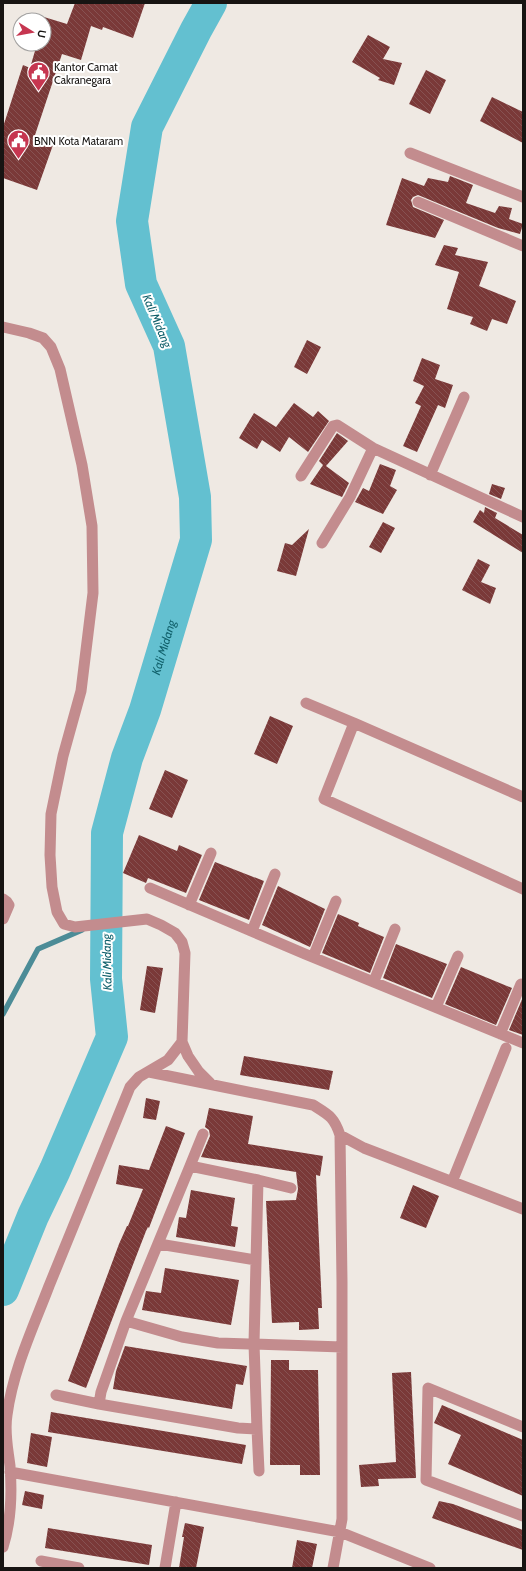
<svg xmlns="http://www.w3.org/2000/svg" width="526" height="1571" font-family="Cabin,sans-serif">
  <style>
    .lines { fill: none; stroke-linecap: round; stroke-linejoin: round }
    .stream { stroke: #4c8c97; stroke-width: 5.5 }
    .river { stroke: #63c0d0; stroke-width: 32 }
    .building { fill: url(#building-back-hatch) }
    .minor { stroke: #c38c8e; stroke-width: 11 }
    .labels { text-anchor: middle; stroke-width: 4; stroke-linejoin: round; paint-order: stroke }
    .poi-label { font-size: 11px; fill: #171412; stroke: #fff; text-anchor: start }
    .water-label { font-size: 12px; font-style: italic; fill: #11606b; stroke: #fff }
  </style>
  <defs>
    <pattern id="building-back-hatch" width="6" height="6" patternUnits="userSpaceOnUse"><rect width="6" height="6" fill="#7a3938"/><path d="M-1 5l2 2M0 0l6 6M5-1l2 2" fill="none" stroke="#875252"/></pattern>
  </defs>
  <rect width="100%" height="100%" fill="#efe9e3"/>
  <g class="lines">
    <path class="stream" d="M3 1014 38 949 82 930"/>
    <path class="river" id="s1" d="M3 1290 33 1216 55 1170 112 1037 106 979 107 833 127 758 145 710 196 540 195 497 169 346 141 284 132 221 147 127 196 30 211 3"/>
  </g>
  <path class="building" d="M75 3H145L133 38 103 27 102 30 91 26 81 60 62 54 34 138 53 145 37 190 3 178V127L23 65 30 68 37 44H44V17L67 24Z
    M368 35 390 47 383 59 402 63 394 85 378 80 380 78 352 62Z
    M426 70 446 80 430 114 409 104Z
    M492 97 523 112V143L480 121Z
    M450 176 473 185 466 203 495 213 499 206 512 208 509 219 523 224 520 234 498 228 418 195 413 197 411 200 413 207 444 220 435 238 386 225 402 178 424 186 428 178 448 182Z
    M444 245 458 248 455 255 488 262 479 286 516 301 507 324 492 319 487 331 470 324 473 317 447 309 459 272 435 265Z
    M307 340 321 347 307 374 294 367Z
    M422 358 440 365 435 379 453 385 445 408 438 405 417 452 403 446 421 406 415 403 424 386 413 381Z
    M294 403 313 417 318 411 329 421 308 452 289 437 280 452 262 440 257 449 239 438 254 413 276 427Z
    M337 433 348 441 326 466 349 483 342 497 310 484 323 465 319 461Z
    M380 464 396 470 390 486 397 490 383 514 355 502 363 488 369 491Z
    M492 484 505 488 501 499 489 494Z
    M485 507 497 513 495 518 523 535V553L473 522 480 510 484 513Z
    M383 522 395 528 381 553 369 547Z
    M309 529 296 576 277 571 285 543 292 545Z
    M478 559 490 565 481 582 496 588 490 604 462 590Z
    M270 716 293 726 277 764 254 754Z
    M165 770 188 780 172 818 149 809Z
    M139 835 177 851 179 845 202 855 186 893 148 878 146 883 123 873Z
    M215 862 264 881 249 920 199 900Z
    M278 886 325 909 310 947 262 925Z
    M338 914 359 923 358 926 384 937 370 973 322 953Z
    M396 944 447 964 432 998 383 978Z
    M147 966 163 968 155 1013 140 1010Z
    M461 967 512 988 496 1025 445 1004Z
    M523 997V1035L509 1030Z
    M244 1056 333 1071 329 1090 240 1075Z
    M146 1098 160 1101 156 1120 143 1118Z
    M209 1108 253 1116 248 1144 323 1156 320 1176 316 1175 321 1286 322 1308H318L319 1329 299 1330V1322L272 1323 266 1201 296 1200 298 1189 296 1172 201 1157 210 1136 209 1130 205 1127Z
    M166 1126 185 1133 149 1228 148 1227 146 1231 134 1262 86 1388 68 1381 119 1244 127 1226H128L143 1189 116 1184 119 1165 149 1170Z
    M413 1185 439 1196 426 1228 400 1218Z
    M191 1190 235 1198 231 1226 238 1227 235 1247 176 1237 179 1217 186 1218Z
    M165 1268 239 1280 231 1325 142 1310 146 1291 161 1293Z
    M125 1346 247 1366 243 1385 236 1384 232 1409 113 1389 116 1371Z
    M271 1360H289V1370H318L320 1475H300V1465H270Z
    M411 1372 416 1478 378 1479 379 1486 361 1487 359 1465 396 1462 392 1373Z
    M442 1405 523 1440V1496L448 1464 461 1435 434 1423Z
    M51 1412 246 1445 242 1464 48 1432Z
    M31 1433 52 1437 47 1467 27 1463Z
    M25 1491 44 1495 42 1509 22 1505Z
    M439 1501 453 1504 523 1530V1550L432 1518Z
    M185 1523 204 1527 196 1568H179L184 1537H182Z
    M48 1528 152 1545 149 1565 45 1548Z
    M297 1540 317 1544 312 1568H292Z"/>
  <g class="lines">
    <path class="minor" d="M410 153 523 197
      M418 202 523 246
      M3 327 29 333 43 338 51 347 60 369 82 465 92 526 93 593 81 691 63 756 51 814 50 855 52 887 57 912 64 924 75 927 147 919 161 925 175 933 182 942 185 953 182 1042 188 1056 199 1072 210 1083
      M430 475 464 397
      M301 476 333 426 337 425 373 448 523 517
      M322 543 350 497 373 448
      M306 703 354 723
      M523 797 354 723 324 799 523 889
      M150 888 305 954 523 1043
      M3 899 7 902 9 905 3 919
      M189 905 211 853
      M252 931 275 874
      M313 957 336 901
      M374 981 395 929
      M436 1007 458 956
      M500 1034 521 984
      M149 1072 313 1105C329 1115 334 1117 340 1135L342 1282V1519L333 1568
      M340 1135 364 1148 523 1209
      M190 1166 203 1134
      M258 1180 291 1188
      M452 1182 506 1048
      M159 1244 256 1260
      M126 1321 190 1166 258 1180 254 1344 257 1429 238 1428 99 1404 101 1392 126 1321 182 1337 218 1343 249 1344H254L342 1347
      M56 1395 99 1404
      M523 1427 428 1388 426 1480 523 1516
      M257 1429 259 1471
      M10 1472 340 1532 430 1568
      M3 1547C11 1522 12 1492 10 1466 8 1449 4 1433 7 1415 13 1370 33 1328 49 1286 76 1220 103 1153 130 1087L139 1077 168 1060 182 1042
      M41 1561 79 1568
      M165 1568 176 1502"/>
  </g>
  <defs>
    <symbol id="civic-pin" viewBox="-11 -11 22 30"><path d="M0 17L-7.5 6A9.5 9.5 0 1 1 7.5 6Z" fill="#c63650" stroke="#fff"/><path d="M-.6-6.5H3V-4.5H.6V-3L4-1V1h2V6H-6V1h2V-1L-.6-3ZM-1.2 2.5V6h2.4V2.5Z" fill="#fff"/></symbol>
  </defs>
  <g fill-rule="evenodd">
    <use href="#civic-pin" x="26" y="60" width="25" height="34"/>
    <use href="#civic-pin" x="6" y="128" width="25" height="34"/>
  </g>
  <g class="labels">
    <g class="poi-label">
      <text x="54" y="71">Kantor Camat<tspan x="54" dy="13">Cakranegara</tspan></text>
      <text x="34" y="145">BNN Kota Mataram</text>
    </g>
    <g class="water-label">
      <text transform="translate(157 321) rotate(67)" y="4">Kali Midang</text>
      <text dy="4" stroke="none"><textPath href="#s1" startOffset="674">Kali Midang</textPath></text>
      <text transform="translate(107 962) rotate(-91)" y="4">Kali Midang</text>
    </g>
  </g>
  <rect width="526" height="1571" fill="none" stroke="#171412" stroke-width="8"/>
  <g transform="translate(32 32) rotate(101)"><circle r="19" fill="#ffffff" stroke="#a2a1a0"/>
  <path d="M0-3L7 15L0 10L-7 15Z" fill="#c63650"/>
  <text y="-6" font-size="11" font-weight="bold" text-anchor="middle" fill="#171412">U</text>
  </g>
</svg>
